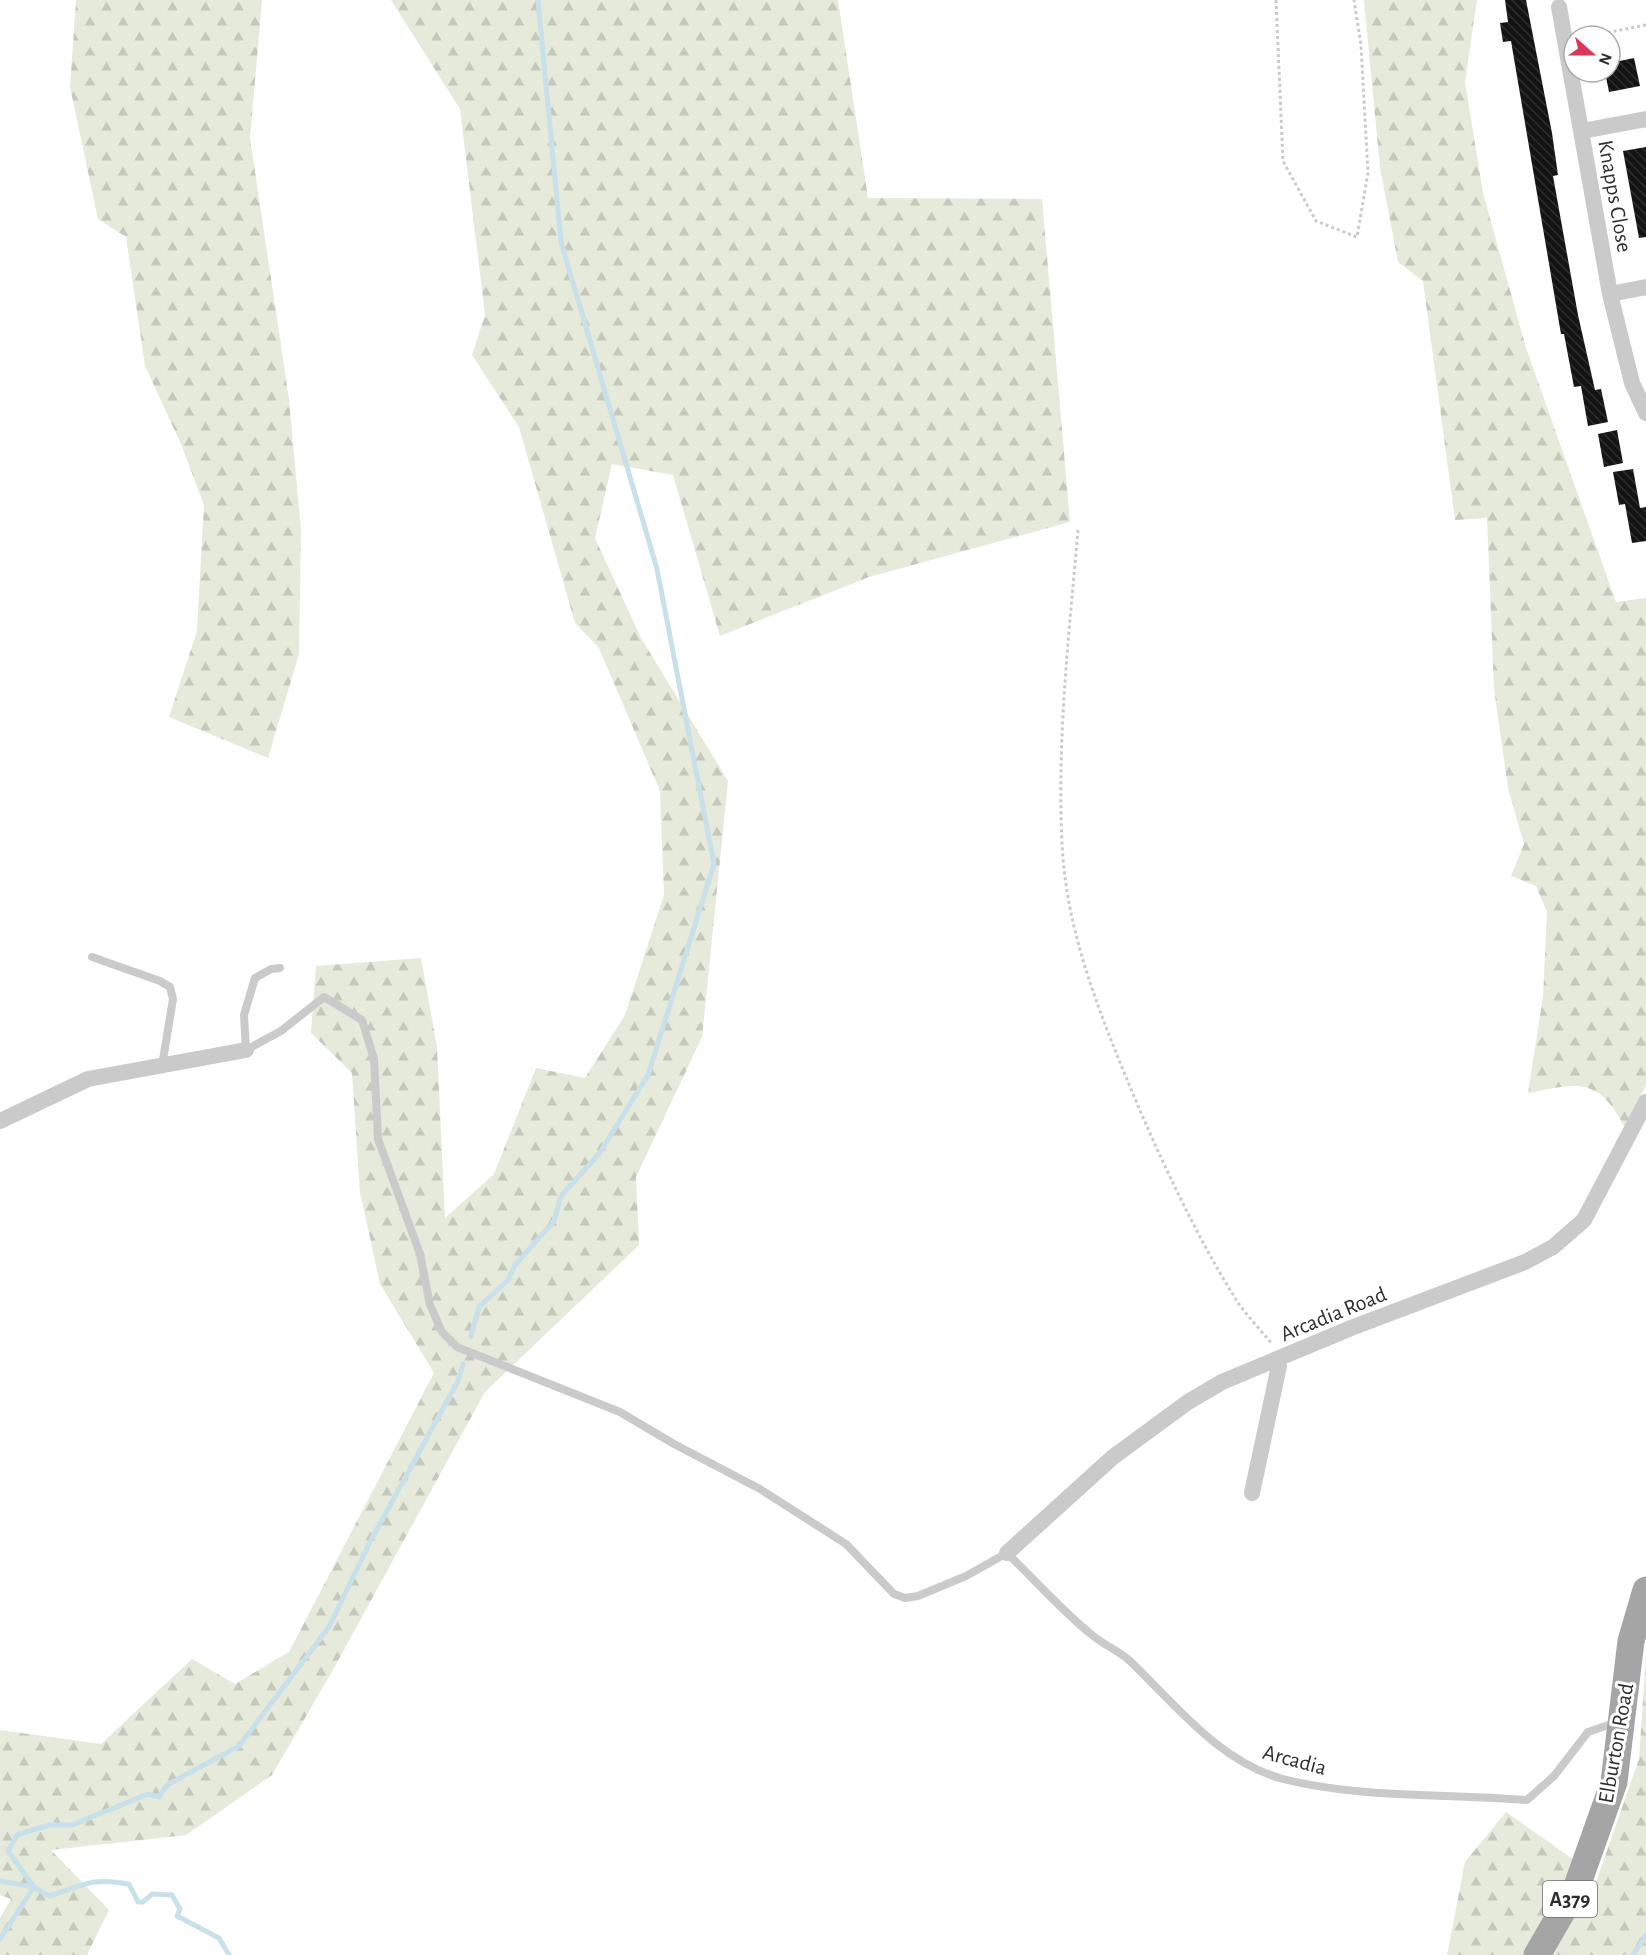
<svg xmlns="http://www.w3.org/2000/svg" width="1646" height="1955" font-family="'Alegreya Sans',sans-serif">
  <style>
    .forest { fill: url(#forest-firs) }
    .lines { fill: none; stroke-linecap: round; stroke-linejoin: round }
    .stream { stroke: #c7e0e9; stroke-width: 5 }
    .building { fill: url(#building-back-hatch) }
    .path { stroke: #cacaca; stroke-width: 3; stroke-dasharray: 3 3; stroke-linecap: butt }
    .lane { stroke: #cacaca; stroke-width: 8 }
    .street { stroke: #cacaca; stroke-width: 16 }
    .primary { stroke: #a5a5a5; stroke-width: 27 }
    .labels { text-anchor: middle; stroke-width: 6; stroke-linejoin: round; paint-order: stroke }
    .shield { fill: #fff; stroke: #6c6c6c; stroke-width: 1.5 }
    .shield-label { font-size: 21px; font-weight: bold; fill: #2d2d2d }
    .street-label { font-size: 22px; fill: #2d2d2d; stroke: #fff }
  </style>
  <defs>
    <pattern id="forest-firs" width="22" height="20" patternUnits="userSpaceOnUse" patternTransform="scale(1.5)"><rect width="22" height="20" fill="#e5eadb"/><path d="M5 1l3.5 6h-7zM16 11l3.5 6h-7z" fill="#c5c9bc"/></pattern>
    <pattern id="building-back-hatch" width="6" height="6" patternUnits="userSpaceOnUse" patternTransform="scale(1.5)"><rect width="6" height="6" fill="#141414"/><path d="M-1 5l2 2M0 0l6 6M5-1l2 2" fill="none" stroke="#2e2e2e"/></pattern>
  </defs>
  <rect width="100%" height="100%" fill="#fff"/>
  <path class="forest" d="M76 0H262L250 138 289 399 301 531 299 654 268 758 169 717 197 631 204 505 181 444 145 366 126 237 98 219 70 87Z
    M391 0H838L868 198 1042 199 1070 522 869 577 720 636 673 475 612 464 595 538 641 638 728 781 702 1037 636 1177 639 1245 485 1392 334 1668 272 1775 186 1835 51 1850 109 1910 87 1955H0V1918L11 1899 0 1895V1730L101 1744 192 1659 235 1684 289 1652 434 1373 380 1284 360 1192 352 1073 311 1033 316 966 421 958 437 1047 445 1218 494 1174 536 1068 585 1078 625 1015 664 895 660 791 599 648 575 623 519 427 472 355 485 315 460 109Z
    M1364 0H1477L1465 82 1483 193 1526 348 1616 602 1646 598V1085L1625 1128C1598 1076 1579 1083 1528 1093L1543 997 1547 912 1536 886 1511 876 1524 844 1508 788 1494 689 1487 518 1455 520 1423 281 1398 262 1380 167Z
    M1646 1656V1955H1548L1595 1885 1639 1759Z
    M1506 1812 1577 1862 1529 1955H1447L1465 1862Z"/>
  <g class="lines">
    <path class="stream" d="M471 1336 479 1307 508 1280 515 1265 554 1221 561 1196 599 1154 648 1075 714 864 657 569 561 242 538 0
      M0 1881 34 1887 8 1851 17 1835 49 1825H72L148 1794 159 1797 167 1785 239 1746 329 1627 370 1542 458 1381 463 1364
      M0 1939 34 1887 49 1896C85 1885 90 1877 129 1884L138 1902H143L152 1894 172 1895 180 1909 177 1916 219 1938 229 1955
      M1633 1955 1646 1935"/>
  </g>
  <path class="building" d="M1505 0H1526L1552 133 1558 175 1553 176 1578 315 1595 390 1601 389 1608 422 1588 426 1581 386 1574 387 1564 334H1561L1511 41 1503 42 1500 23 1508 22Z
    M1634 58 1640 86 1609 92 1605 72H1610V63Z
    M1646 147V237L1639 238 1623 151Z
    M1617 430 1623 463 1604 467 1598 434Z
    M1633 469 1640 508 1646 507V541L1632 543 1625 504 1619 505 1613 472Z"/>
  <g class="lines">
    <path class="path" d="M1276 0 1283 161 1316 221 1357 237 1368 173 1361 45 1354 0
      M1590 36 1646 25
      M1078 530C1069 634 1057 738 1062 843 1066 928 1096 1004 1128 1082 1159 1156 1193 1230 1235 1298 1245 1314 1260 1329 1272 1344"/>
    <path class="lane" d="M92 957 160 981 170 987 173 999 162 1066
      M280 968 271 969 255 978 244 1015 246 1050 281 1031 324 997 362 1020 374 1059 378 1139 420 1254 430 1305 442 1332 457 1347 620 1412 674 1444 760 1489 846 1544 894 1594 905 1598 918 1596 966 1576 1007 1553C1035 1580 1062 1611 1092 1635 1104 1645 1119 1651 1130 1661 1175 1704 1219 1762 1283 1779 1362 1799 1446 1793 1527 1800L1554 1776 1588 1732 1617 1722"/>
    <path class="street" d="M1559 7 1610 294 1632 383 1646 413
      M1582 131 1646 119
      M1610 294 1646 287
      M0 1121 88 1079 246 1050
      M1252 1493 1279 1366 1277 1359
      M1007 1553 1113 1457 1188 1402 1222 1382 1351 1328 1525 1262 1553 1247 1584 1220 1646 1102"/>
    <path class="primary" d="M1537 1955 1577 1886 1614 1782 1631 1641 1646 1590"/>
  </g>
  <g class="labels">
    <rect class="shield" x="1543" y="1881" width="54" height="36" rx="4.5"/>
    <g class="shield-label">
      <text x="1570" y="1906">A379</text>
    </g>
    <g class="street-label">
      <text transform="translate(1616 196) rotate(80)" y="8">Knapps Close</text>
      <text transform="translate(1333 1313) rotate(-22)" y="8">Arcadia Road</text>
      <text transform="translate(1615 1743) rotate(-80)" y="8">Elburton Road</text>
      <text transform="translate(1295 1759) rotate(15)" y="8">Arcadia</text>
    </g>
  </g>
  <g transform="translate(1592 54) rotate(111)"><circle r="28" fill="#ffffff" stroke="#ababab" stroke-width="1.5"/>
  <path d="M0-4.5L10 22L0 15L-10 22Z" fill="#dc3658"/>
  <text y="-9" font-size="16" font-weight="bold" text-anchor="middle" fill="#2d2d2d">N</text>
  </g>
</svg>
